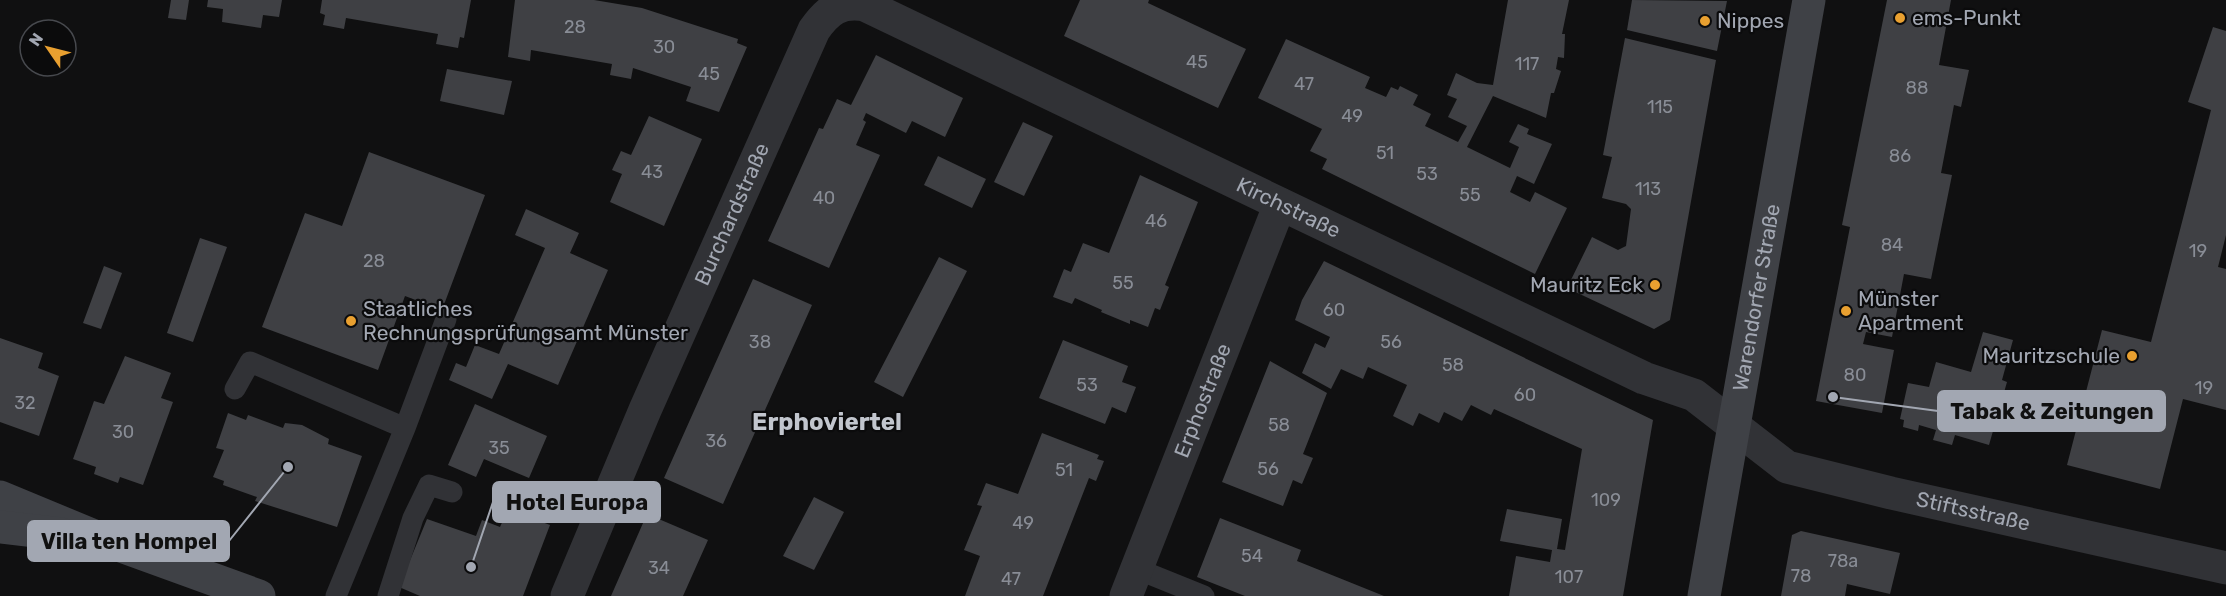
<svg xmlns="http://www.w3.org/2000/svg" width="2226" height="596" font-family="Rubik,sans-serif">
  <style>
    .building { fill: #3f4044 }
    .lines { fill: none; stroke-linecap: round; stroke-linejoin: round }
    .lane { stroke: #313236; stroke-width: 21 }
    .street { stroke: #313236; stroke-width: 33 }
    .secondary { stroke: #3f4146; stroke-width: 33 }
    .poi-dot { fill: #e9a030; stroke: #0b0b0c; stroke-width: 2 }
    .labels { text-anchor: middle; stroke-width: 4.5; stroke-linejoin: round; paint-order: stroke }
    .number-label { font-size: 18px; fill: #898d96 }
    .poi-label { font-size: 21px; fill: #a2a7b2; stroke: #0b0b0c; text-anchor: start }
    .street-label { font-size: 21px; fill: #a2a7b2; stroke: #0b0b0c }
    .quarter-label { font-size: 24px; font-weight: bold; fill: #c2c6ce; stroke: #0b0b0c }
    .leader { fill: none; stroke: #a2a7b2; stroke-width: 2 }
    .callout-dot { fill: #a2a7b2; stroke: #0b0b0c; stroke-width: 2 }
    .callout { fill: #a2a7b2; stroke: #a2a7b2; stroke-width: 2 }
    .callout-label { font-size: 22px; text-anchor: middle; font-weight: bold; fill: #111 }
  </style>
  <rect width="100%" height="100%" fill="#101011"/>
  <path class="building" d="M171 0H189L186 20 168 18Z
    M208 0H282L279 17 263 15 261 28 222 22 223 9 207 7Z
    M322 0H471L464 38 460 37 458 48 436 44 438 34 346 18 344 29 323 25 325 15 320 13Z
    M515 0H594L642 8 738 39 737 43 747 47 719 112 686 101 691 87 633 68 631 79 610 75 612 64 531 50 530 61 508 57Z
    M1080 0H1149L1148 3 1246 49 1218 108 1064 36Z
    M1508 0H1569L1562 34H1565L1564 58 1558 57 1556 69 1561 71 1554 93H1551L1546 118 1493 96 1467 147 1510 168 1519 147 1509 142 1518 124 1529 129 1527 134 1552 144 1534 184 1517 176 1510 192 1530 202 1535 192 1567 208 1535 274 1322 169 1327 159 1310 151 1322 129 1258 98 1286 39 1370 77 1365 88 1386 97 1391 87 1398 90 1400 86 1418 95 1413 105 1431 114 1425 126 1458 142 1467 126 1448 117 1457 99 1447 95 1456 73 1477 83 1493 85Z
    M1632 0 1727 1 1717 51 1627 30Z
    M1887 0H1951L1939 65 1969 70 1961 107 1954 105 1941 173 1952 175 1931 279 1904 274 1892 337 1866 332 1863 344 1894 350 1882 413 1816 401 1850 227 1842 225Z
    M2213 27 2226 31V235L2218 267 2226 269V410L2183 399 2160 489 2067 465 2102 330 2151 342 2211 110 2188 102Z
    M1625 38 1716 60 1670 320 1654 329 1567 288 1592 237 1618 250 1626 246 1631 209 1626 204 1602 198 1612 157 1603 155Z
    M876 55 963 98 945 137 912 121 906 133 866 113 863 120 866 122 856 145 880 155 829 268 768 241 819 128 823 129 837 99 851 105Z
    M447 69 512 81 504 115 440 101Z
    M649 116 702 139 664 226 610 202 622 174 612 170 621 151 631 155Z
    M1023 122 1053 136 1024 196 994 182Z
    M369 152 485 195 442 310 405 296 378 370 262 327 305 213 342 226Z
    M938 156 986 179 972 208 924 185Z
    M1140 175 1198 202 1165 285 1169 287 1160 310 1155 308 1148 327 1130 320V324L1101 312 1102 310 1075 298 1072 304 1053 297 1064 269 1071 272 1083 243 1109 253Z
    M526 209 579 233 570 253 608 270 558 385 508 364 492 399 449 380 456 363 466 367 475 345 499 354 545 248 515 235Z
    M200 238 227 247 193 342 167 333Z
    M939 257 967 271 903 397 874 382Z
    M1324 261 1653 420 1623 596H1509L1516 556 1550 562 1552 550 1500 541 1507 509 1562 519 1557 549 1565 550 1582 449 1494 409 1491 415 1471 405 1462 421 1444 412 1439 423 1419 413 1413 426 1393 416 1407 385 1368 367 1363 379 1341 369 1331 389 1302 373 1315 343 1325 348 1330 337 1295 320 1302 300Z
    M104 266 122 273 101 329 83 323Z
    M753 279 812 305 723 504 664 478Z
    M1983 332 2013 340 2002 380 2007 382 1989 445 1955 435 1952 445 1933 440 1936 430 1919 425 1918 431 1903 427 1904 420 1900 419 1908 383 1929 387 1936 362 1971 372Z
    M0 338 43 353 38 368 59 376 39 436 0 422Z
    M1063 340 1128 366 1122 382 1136 387 1126 413 1112 407 1105 424 1039 398Z
    M125 356 171 373 161 398 173 402 143 485 120 477 118 483 94 474 96 467 73 459 94 401 104 404Z
    M1270 361 1327 393 1303 454 1313 458 1302 484 1293 480 1283 506 1222 482Z
    M475 404 547 436 529 478 484 459 476 477 448 465Z
    M228 413 246 420 248 415 283 428 285 423 302 425 329 439 328 444 362 456 337 527 255 501 257 497 223 485 224 481 213 477 224 450 216 448Z
    M1042 433 1099 455 1097 459 1104 461 1096 481 1089 478 1043 596H965L980 556 964 550 982 506 977 505 986 483 1018 494Z
    M814 497 844 512 814 570 783 556Z
    M508 509 550 525 523 596H420L399 587 427 519 476 536 482 520 500 527Z
    M647 514 708 540 683 596H611Z
    M1220 518 1301 550 1297 561 1384 596H1245L1197 577Z
    M1801 531 1900 553 1890 594 1847 584 1845 596H1781L1792 535Z"/>
  <g class="lines">
    <path class="lane" d="M235 389 250 362 405 428 336 596
      M405 428 446 319
      M1137 569 1204 596
      M388 596 413 518 429 485 452 492"/>
    <g class="street">
      <path id="s1" d="M567 596 645 410 814 30C828 10 840 1 865 5L1644 378 1694 395 1787 467 1891 493 2226 568"/>
      <path id="s2" d="M1126 596 1280 204"/>
    </g>
    <g class="secondary">
      <path d="M0 497 99 538 259 596"/>
      <path d="M0 527 61 534"/>
      <path id="s3" d="M1704 596 1809 0"/>
    </g>
  </g>
  <g class="poi-dot">
    <circle cx="1900" cy="18" r="6"/>
    <circle cx="1705" cy="21" r="6"/>
    <circle cx="1655" cy="285" r="6"/>
    <circle cx="1846" cy="311" r="6"/>
    <circle cx="351" cy="321" r="6"/>
    <circle cx="2132" cy="356" r="6"/>
  </g>
  <g class="labels">
    <g class="number-label">
      <text x="575" y="33">28</text>
      <text x="664" y="53">30</text>
      <text x="1197" y="68">45</text>
      <text x="1527" y="70">117</text>
      <text x="709" y="80">45</text>
      <text x="1304" y="90">47</text>
      <text x="1917" y="94">88</text>
      <text x="1660" y="113">115</text>
      <text x="1352" y="122">49</text>
      <text x="1385" y="159">51</text>
      <text x="1900" y="162">86</text>
      <text x="652" y="178">43</text>
      <text x="1427" y="180">53</text>
      <text x="1648" y="195">113</text>
      <text x="1470" y="201">55</text>
      <text x="824" y="204">40</text>
      <text x="1156" y="227">46</text>
      <text x="1892" y="251">84</text>
      <text x="2198" y="257">19</text>
      <text x="374" y="267">28</text>
      <text x="1123" y="289">55</text>
      <text x="1334" y="316">60</text>
      <text x="760" y="348">38</text>
      <text x="1391" y="348">56</text>
      <text x="1453" y="371">58</text>
      <text x="1855" y="381">80</text>
      <text x="1087" y="391">53</text>
      <text x="2204" y="394">19</text>
      <text x="1525" y="401">60</text>
      <text x="25" y="409">32</text>
      <text x="1279" y="431">58</text>
      <text x="123" y="438">30</text>
      <text x="716" y="447">36</text>
      <text x="499" y="454">35</text>
      <text x="1268" y="475">56</text>
      <text x="1064" y="476">51</text>
      <text x="1606" y="506">109</text>
      <text x="1023" y="529">49</text>
      <text x="1252" y="562">54</text>
      <text x="1843" y="567">78a</text>
      <text x="659" y="574">34</text>
      <text x="1801" y="582">78</text>
      <text x="1569" y="583">107</text>
      <text x="1011" y="585">47</text>
    </g>
    <g class="poi-label">
      <text x="1912" y="25">ems-Punkt</text>
      <text x="1717" y="28">Nippes</text>
      <text x="1643" y="292" text-anchor="end">Mauritz Eck</text>
      <text x="1858" y="306">Münster<tspan x="1858" dy="24">Apartment</tspan></text>
      <text x="363" y="316">Staatliches<tspan x="363" dy="24">Rechnungsprüfungsamt Münster</tspan></text>
      <text x="2120" y="363" text-anchor="end">Mauritzschule</text>
    </g>
    <g class="street-label">
      <text dy="7" stroke="none"><textPath href="#s1" startOffset="1148">Kirchstraße</textPath></text>
      <text dy="7" stroke="none"><textPath href="#s1" startOffset="416">Burchardstraße</textPath></text>
      <text dy="7" stroke="none"><textPath href="#s3" startOffset="303">Warendorfer Straße</textPath></text>
      <text dy="7" stroke="none"><textPath href="#s2" startOffset="210">Erphostraße</textPath></text>
      <text dy="7" stroke="none"><textPath href="#s1" startOffset="1904">Stiftsstraße</textPath></text>
    </g>
    <g class="quarter-label">
      <text x="827" y="430">Erphoviertel</text>
    </g>
  </g>
  <path class="leader" d="M1833 397L1938 411M471 567L493 502M288 467L229 541"/>
  <g class="callout-dot">
    <circle cx="1833" cy="397" r="6"/>
    <circle cx="471" cy="567" r="6"/>
    <circle cx="288" cy="467" r="6"/>
  </g>
  <g class="callout">
    <rect x="1938" y="391" width="227" height="40" rx="6"/>
    <rect x="493" y="482" width="167" height="40" rx="6"/>
    <rect x="28" y="521" width="201" height="40" rx="6"/>
  </g>
  <g class="callout-label">
    <text x="2052" y="419">Tabak &amp; Zeitungen</text>
    <text x="577" y="510">Hotel Europa</text>
    <text x="129" y="549">Villa ten Hompel</text>
  </g>
  <g transform="translate(48 48) rotate(305)"><circle r="28" fill="#0b0b0c" stroke="#47494e" stroke-width="1.5"/>
  <path d="M0-4.5L10 22L0 15L-10 22Z" fill="#e9a030"/>
  <text y="-9" font-size="16" font-weight="bold" text-anchor="middle" fill="#a2a7b2">N</text>
  </g>
</svg>
